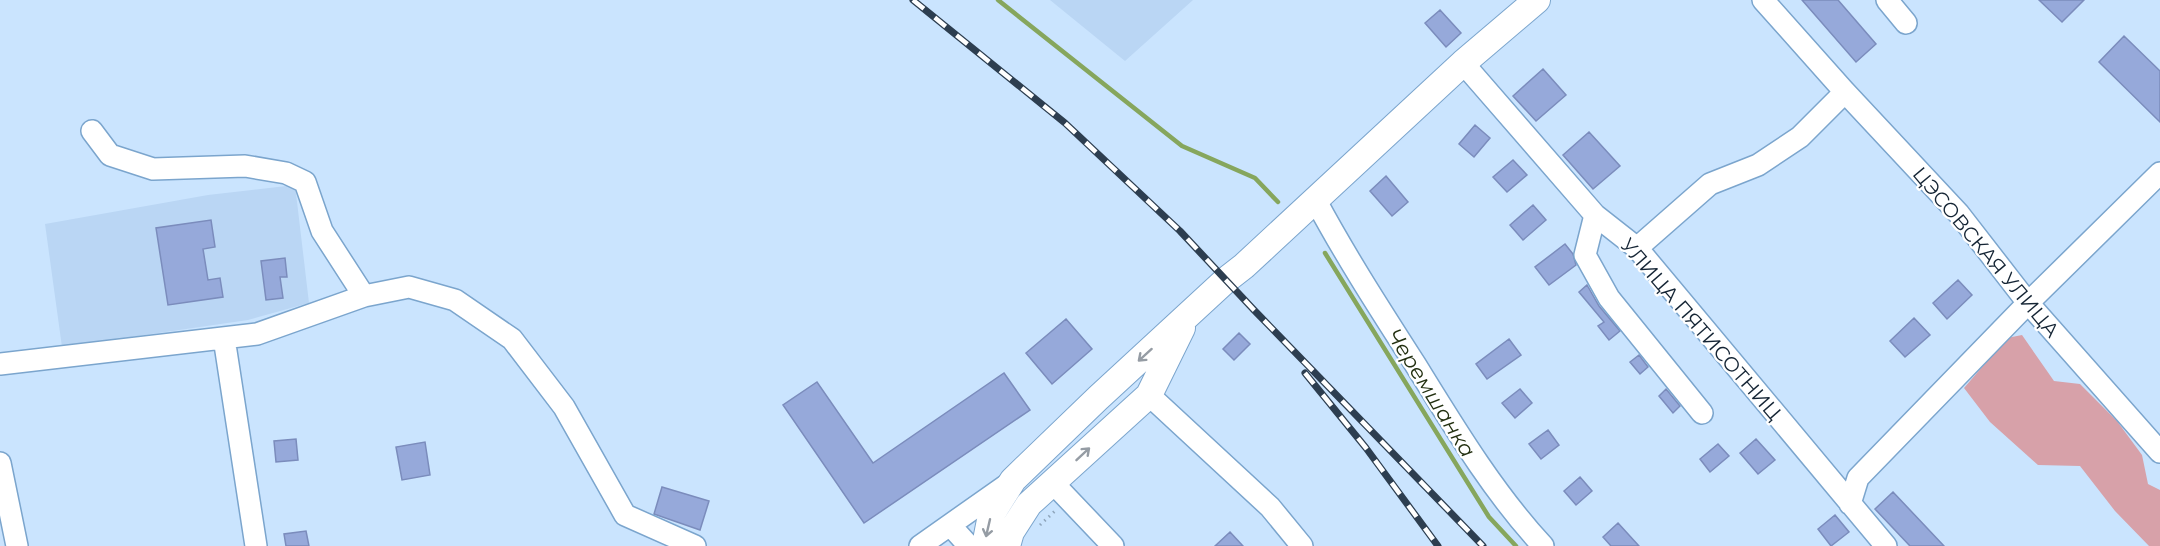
<svg xmlns="http://www.w3.org/2000/svg" width="2160" height="546" font-family="Montserrat,sans-serif">
  <style>
    .built { fill: #bad6f4 }
    .green { fill: #d7a1a9 }
    .lines { fill: none; stroke-linecap: round; stroke-linejoin: round }
    .stream { stroke: #86a65d; stroke-width: 4.5 }
    .building { fill: #96a9da; stroke: #7b8cbc; stroke-width: 1.5 }
    .minor-casing { stroke: #7ba5cd; stroke-width: 24 }
    .major-casing { stroke: #7ba5cd; stroke-width: 28 }
    .path { stroke: #8ea5bb; stroke-width: 3; stroke-dasharray: 1.5 4.5; stroke-linecap: butt }
    .minor { stroke: #fff; stroke-width: 21 }
    .major { stroke: #fff; stroke-width: 26 }
    .rail-casing { stroke: #2d3e50; stroke-width: 7 }
    .rail { stroke: #fff; stroke-width: 4.5; stroke-dasharray: 14; stroke-linecap: butt }
    .oneway { stroke: #959ca4 }
    .labels { text-anchor: middle; stroke-width: 4.5; stroke-linejoin: round; paint-order: stroke }
    .street-label { font-size: 20px; fill: #142434; stroke: #fff }
    .water-label { font-size: 21px; font-style: italic; fill: #233011; stroke: #fff }
  </style>
  <rect width="100%" height="100%" fill="#cae4fe"/>
  <path class="built" d="M1050 0H1193L1125 61Z
    M295 185 309 303 248 320 62 347 45 224 208 195Z"/>
  <path class="green" d="M2022 335 2054 381 2080 384 2117 421 2142 455 2148 484 2160 490V546H2149L2115 511 2080 466 2038 465 1990 422 1964 388 2007 338Z"/>
  <g class="lines">
    <path class="stream" d="M998 0 1182 146 1255 178 1278 202
      M1325 253 1489 517 1516 546"/>
  </g>
  <path class="building" d="M1802 0H1838L1876 44 1856 62Z
    M2039 0H2084L2062 22Z
    M1440 10 1461 33 1446 47 1425 23Z
    M2124 36 2160 71V122L2099 62Z
    M1543 69 1566 95 1536 121 1513 96Z
    M1475 125 1490 138 1474 157 1459 144Z
    M1589 132 1620 166 1593 189 1563 155Z
    M1513 160 1527 175 1507 192 1493 177Z
    M1386 176 1408 202 1392 216 1370 191Z
    M1533 205 1546 220 1523 240 1510 225Z
    M211 220 215 247 203 249 208 280 220 278 223 297 168 305 156 228Z
    M1565 244 1573 254 1576 265 1549 285 1535 267Z
    M285 258 287 277H280L283 298 266 300 261 261Z
    M1958 280 1972 295 1947 319 1933 303Z
    M1587 285 1599 306 1620 331 1609 340 1598 326 1604 322 1579 292Z
    M1914 318 1930 335 1905 357 1890 341Z
    M1066 319 1092 349 1052 384 1026 353Z
    M1239 333 1250 344 1234 360 1223 349Z
    M1509 339 1521 355 1487 379 1476 364Z
    M1639 355 1648 367 1640 374 1630 362Z
    M1004 373 1030 410 864 523 783 405 817 382 873 463Z
    M1520 389 1532 403 1515 418 1502 403Z
    M1666 389 1680 406 1673 413 1659 396Z
    M1548 430 1559 445 1541 459 1529 444Z
    M296 439 298 460 276 462 274 441Z
    M1756 439 1775 460 1758 474 1740 453Z
    M425 442 430 475 402 480 396 447Z
    M1718 444 1729 456 1710 472 1700 459Z
    M1580 477 1592 491 1576 505 1564 491Z
    M662 487 709 501 700 530 654 514Z
    M1893 492 1944 546H1910L1875 509Z
    M1835 515 1849 532 1831 546 1818 529Z
    M1618 523 1639 546H1611L1603 537Z
    M306 531 309 546H286L284 534Z
    M1230 532 1243 546H1215Z"/>
  <g class="lines">
    <defs>
      <path id="minor" d="M1763 0 1845 92 1959 214 2028 303 2160 452
        M1887 0 1906 23
        M1463 63 1595 215 1637 248 1886 546
        M92 131 110 155 153 169 245 166 286 173 305 182 322 231 364 296
        M1316 201C1346 257 1381 311 1415 364 1454 427 1493 492 1543 546
        M1595 215 1585 255 1609 298 1702 413
        M1637 248 1710 184 1758 165 1800 137 1845 92
        M224 338 256 546
        M0 364 257 334 364 296 409 287 455 300 512 339 564 407 625 515 695 546
        M1149 395 1270 507 1302 546
        M0 463 17 546
        M1053 483 1113 546
        M1850 504 1858 478 2028 303 2160 173
        M950 525 969 546
        M920 546 1008 484"/>
      <path id="major" d="M985 546 991 515 1013 480 1098 398 1226 280 1244 266 1463 63 1537 0
        M1007 546 1011 532 1029 504 1149 395 1182 328"/>
    </defs>
    <use href="#minor" class="minor-casing"/>
    <use href="#major" class="major-casing"/>
    <path class="path" d="M1040 525 1055 511"/>
    <use href="#minor" class="minor"/>
    <use href="#major" class="major"/>
    <defs>
      <path id="rail" d="M913 0 1065 123 1180 231 1254 310 1483 546
        M1305 373 1366 448 1438 546"/>
    </defs>
    <use href="#rail" class="rail-casing"/>
    <use href="#rail" class="rail"/>
  </g>
  <defs><path id="oneway-shaft" d="M-6 0H5M1.5-3L5.5 0L1.5 3" fill="none" stroke-width="1.6" stroke-linecap="round" stroke-linejoin="round" transform="scale(1.5)"/></defs>
  <g class="oneway">
    <use href="#oneway-shaft" transform="translate(1145 355) rotate(138)"/>
    <use href="#oneway-shaft" transform="translate(1083 454) rotate(-43)"/>
    <use href="#oneway-shaft" transform="translate(988 528) rotate(103)"/>
  </g>
  <g class="labels">
    <g class="street-label">
      <text transform="translate(1986 252) rotate(50)" y="7">ЦЭСОВСКАЯ УЛИЦА</text>
      <text transform="translate(1701 329) rotate(49)" y="7">УЛИЦА ПЯТИСОТНИЦ</text>
    </g>
    <g class="water-label">
      <text transform="translate(1431 393) rotate(58)" y="7">Черемшанка</text>
    </g>
  </g>
</svg>
